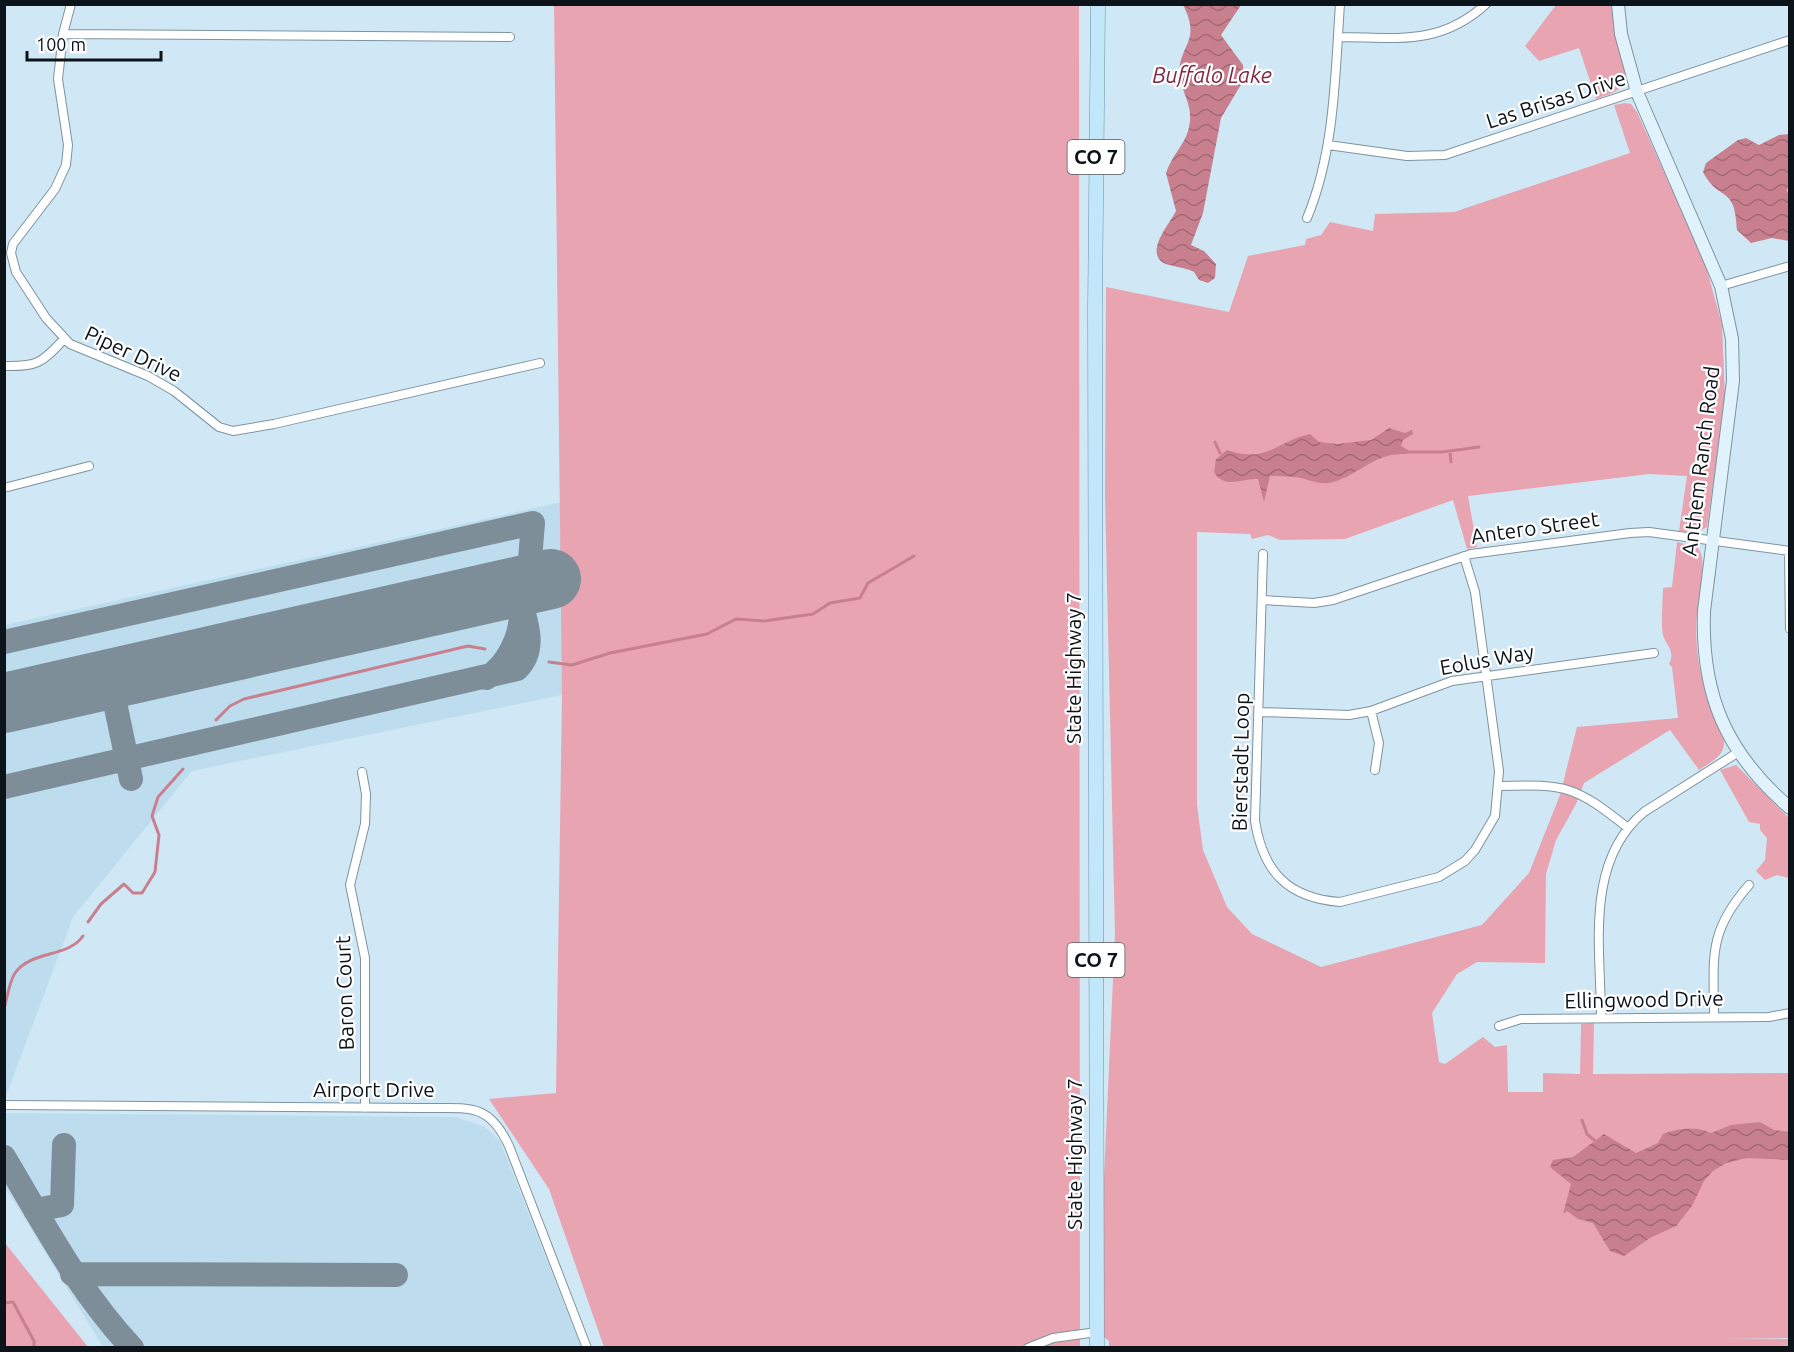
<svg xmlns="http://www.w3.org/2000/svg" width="1794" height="1352" font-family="Ubuntu,sans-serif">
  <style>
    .built { fill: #bdddee }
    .green { fill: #e8a4b1 }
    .water { fill: url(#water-waves) }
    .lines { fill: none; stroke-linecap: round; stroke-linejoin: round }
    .stream { stroke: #c9808e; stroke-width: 3 }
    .taxiway { stroke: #7d8e98; stroke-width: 24 }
    .runway { stroke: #7d8e98; stroke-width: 60 }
    .street-casing { stroke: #7d939f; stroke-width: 10 }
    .secondary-casing { stroke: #7d939f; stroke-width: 14 }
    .primary-casing { stroke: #6893a9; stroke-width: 15 }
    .street { stroke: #fff; stroke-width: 8 }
    .secondary { stroke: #e0f3fd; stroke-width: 12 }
    .primary { stroke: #c2e7fa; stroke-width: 14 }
    .labels { text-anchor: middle; stroke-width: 4.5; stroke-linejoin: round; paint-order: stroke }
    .shield { fill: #fff; stroke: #555a5e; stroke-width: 1.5 }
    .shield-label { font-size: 20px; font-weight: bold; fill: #0c1419 }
    .street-label { font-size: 21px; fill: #0c1419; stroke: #fff }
    .water-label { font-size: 22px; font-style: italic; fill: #802841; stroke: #fff }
  </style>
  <defs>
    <pattern id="water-waves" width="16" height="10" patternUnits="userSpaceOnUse" patternTransform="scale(1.5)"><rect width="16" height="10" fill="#c9808e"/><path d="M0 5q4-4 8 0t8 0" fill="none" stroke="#a26873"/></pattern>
  </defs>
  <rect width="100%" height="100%" fill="#d0e8f5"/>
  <path class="built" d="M562 502V695L192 771 73 917 5 1099V625Z
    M5 1113 456 1117 485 1127 500 1141 581 1347H103L5 1187Z"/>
  <path class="green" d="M554 5H1079L1080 1347H604L549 1189 489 1099 556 1093 562 695Z
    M1556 5H1611L1625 73C1626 91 1611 93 1596 99L1579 48 1539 61 1525 46Z
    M1625 103 1631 104 1637 112 1706 266 1722 325 1725 398 1707 527 1696 533 1679 531 1687 476 1649 474 1468 496 1477 547 1467 549 1453 500 1345 539 1280 540 1268 535 1252 539 1250 534 1197 532V805L1203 850 1227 907 1252 934 1321 967 1482 925 1529 873 1560 795 1577 727 1678 718 1672 667 1669 664C1675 652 1668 647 1664 638 1660 629 1663 598 1663 588L1672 587 1677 542 1697 547C1709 558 1698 598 1697 614 1693 659 1706 701 1724 741 1725 757 1710 762 1699 770L1670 730 1584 783 1576 804 1556 840 1546 874 1545 963 1477 962 1457 974 1432 1013 1439 1062 1445 1064 1483 1037 1495 1047 1507 1045 1508 1092H1543V1073L1580 1074 1581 1024 1594 1023 1593 1074 1789 1073V1338H1722L1789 1339V1347L1109 1348V1341L1097 1332 1115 935 1105 495 1106 287 1229 312 1248 256 1305 245 1306 239 1321 235 1330 222 1373 231 1375 214 1454 212 1630 153 1614 105Z
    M1736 765 1789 818V878L1777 875 1765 880 1756 871 1765 860 1767 838 1760 830V824L1749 822 1720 770Z
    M4 1243H5L88 1347H5Z"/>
  <path class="water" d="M1183 5H1241L1221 35 1243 65 1244 76 1242 83 1221 118 1203 213 1191 245 1204 251 1216 264 1215 278 1208 283 1199 280 1194 272C1185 267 1167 266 1162 262 1146 250 1170 223 1176 211L1166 173C1171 157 1184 145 1188 131 1195 107 1183 97 1180 77 1176 46 1203 43 1183 5Z
    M1789 134 1790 177 1787 191 1789 194V241L1772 238 1751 243 1737 230C1735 183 1719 203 1703 172L1706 163 1738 140 1746 138 1759 145 1779 135Z
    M1389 428 1405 433 1412 430 1413 434 1403 440 1401 446 1408 450 1406 454C1373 452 1358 477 1329 483 1316 485 1305 477 1293 477 1285 476 1277 476 1270 476L1264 502 1258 479C1241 478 1225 490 1214 472L1216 459 1227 450C1268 464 1274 442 1310 434L1319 442 1337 444 1371 440Z
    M1760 1122 1774 1130 1789 1132V1160L1747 1158 1726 1163 1713 1171 1704 1181 1692 1206 1676 1226 1650 1238 1624 1256 1610 1251 1593 1223 1578 1219 1567 1211 1563 1214 1571 1184 1550 1167 1553 1160 1573 1157 1604 1134 1636 1153 1658 1143 1663 1134C1678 1128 1696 1126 1711 1133L1731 1125Z"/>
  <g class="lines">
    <path class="stream" d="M1215 442 1220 453
      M1450 451 1451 462
      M1407 452H1442L1479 447
      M549 662 572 665 610 653 707 634 736 619 764 621 813 614 830 603 860 598 868 583 914 556
      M216 720 230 706 244 699 468 646 485 649
      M88 922 101 904 124 884 133 893H142L155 872 159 835 152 816 158 797 183 769
      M4 1009C7 999 9 982 15 973 31 950 68 958 83 936
      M1582 1120 1587 1134 1594 1140
      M4 1303 13 1302 34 1341V1348"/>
    <path class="taxiway" d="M4 642 533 523 528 584
      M486 678C507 666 521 637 521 613
      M110 679 131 779
      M4 787 517 669C540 647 523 614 516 586
      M4 1157C44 1224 78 1290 132 1348
      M35 1210 62 1205 64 1145
      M72 1274 396 1275"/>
    <path class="runway" d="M4 703 551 579"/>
    <defs>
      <path id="street" d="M71 4 63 34 58 79 68 145 66 165 55 189 13 244 11 253 16 272 46 318 70 344 148 376 174 391 219 427 233 431 274 424 540 363
        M63 34 510 37
        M1338 37C1395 37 1439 47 1486 4
        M1328 145 1407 156 1445 155 1790 40
        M1307 218C1335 151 1335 75 1340 4
        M1721 286 1790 266
        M4 366C37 367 42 363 64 339
        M4 488 89 466
        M1789 551 1790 629
        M1263 554 1255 821C1263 871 1287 898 1340 902L1439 877 1465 861 1475 850 1495 816 1499 771 1475 592 1464 556
        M1263 600 1314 603 1333 600 1471 554 1630 533 1649 532 1790 551
        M1371 711 1379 743 1375 770
        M1259 712 1349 715 1371 711 1452 681 1654 653
        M362 772 366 794 365 824 350 885 365 958V1108
        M1500 786C1567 784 1575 786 1628 828
        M1714 1017C1714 957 1707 933 1749 885
        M1601 1018C1601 949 1584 862 1644 812L1737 753
        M1499 1026 1521 1019 1769 1017 1790 1013
        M4 1105 424 1108C468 1109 488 1101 509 1146L587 1348
        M1028 1348 1053 1338 1097 1332"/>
      <path id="secondary" d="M1618 4 1621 34 1637 92 1721 286 1732 339 1733 381 1704 611C1701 695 1726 753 1790 808"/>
      <path id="primary" d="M1097 1348 1095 309 1098 4"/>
    </defs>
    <use href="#street" class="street-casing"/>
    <use href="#secondary" class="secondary-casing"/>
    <use href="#primary" class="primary-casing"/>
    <use href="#street" class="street"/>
    <use href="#secondary" class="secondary"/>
    <use href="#primary" class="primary"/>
  </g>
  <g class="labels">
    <g class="shield">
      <rect x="1067.5" y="140" width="57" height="34" rx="4.5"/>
      <rect x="1067.5" y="943" width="57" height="34" rx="4.5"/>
    </g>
    <g class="shield-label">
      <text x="1096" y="164">CO 7</text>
      <text x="1096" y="967">CO 7</text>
    </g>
    <g class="street-label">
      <text transform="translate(1556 100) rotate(-18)" y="7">Las Brisas Drive</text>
      <text transform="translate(133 354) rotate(25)" y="7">Piper Drive</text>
      <text transform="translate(1701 461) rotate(-83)" y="7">Anthem Ranch Road</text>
      <text transform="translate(1535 528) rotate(-8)" y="7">Antero Street</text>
      <text transform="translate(1487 660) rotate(-10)" y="7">Eolus Way</text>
      <text transform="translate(1074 668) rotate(-90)" y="7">State Highway 7</text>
      <text transform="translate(1241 762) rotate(-89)" y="7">Bierstadt Loop</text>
      <text transform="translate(345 993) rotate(-92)" y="7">Baron Court</text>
      <text transform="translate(1644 1000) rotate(-1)" y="7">Ellingwood Drive</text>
      <text x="374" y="1097">Airport Drive</text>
      <text transform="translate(1075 1154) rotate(-90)" y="7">State Highway 7</text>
    </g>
    <g class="water-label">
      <text x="1212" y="83">Buffalo Lake</text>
    </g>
  </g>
  <rect width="1794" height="1352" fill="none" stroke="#0c1419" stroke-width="12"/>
  <path d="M27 51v9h134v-9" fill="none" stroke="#0c1419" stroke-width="3"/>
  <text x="36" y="51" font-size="18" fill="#0c1419" stroke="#ffffff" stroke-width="4.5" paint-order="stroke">100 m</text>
</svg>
